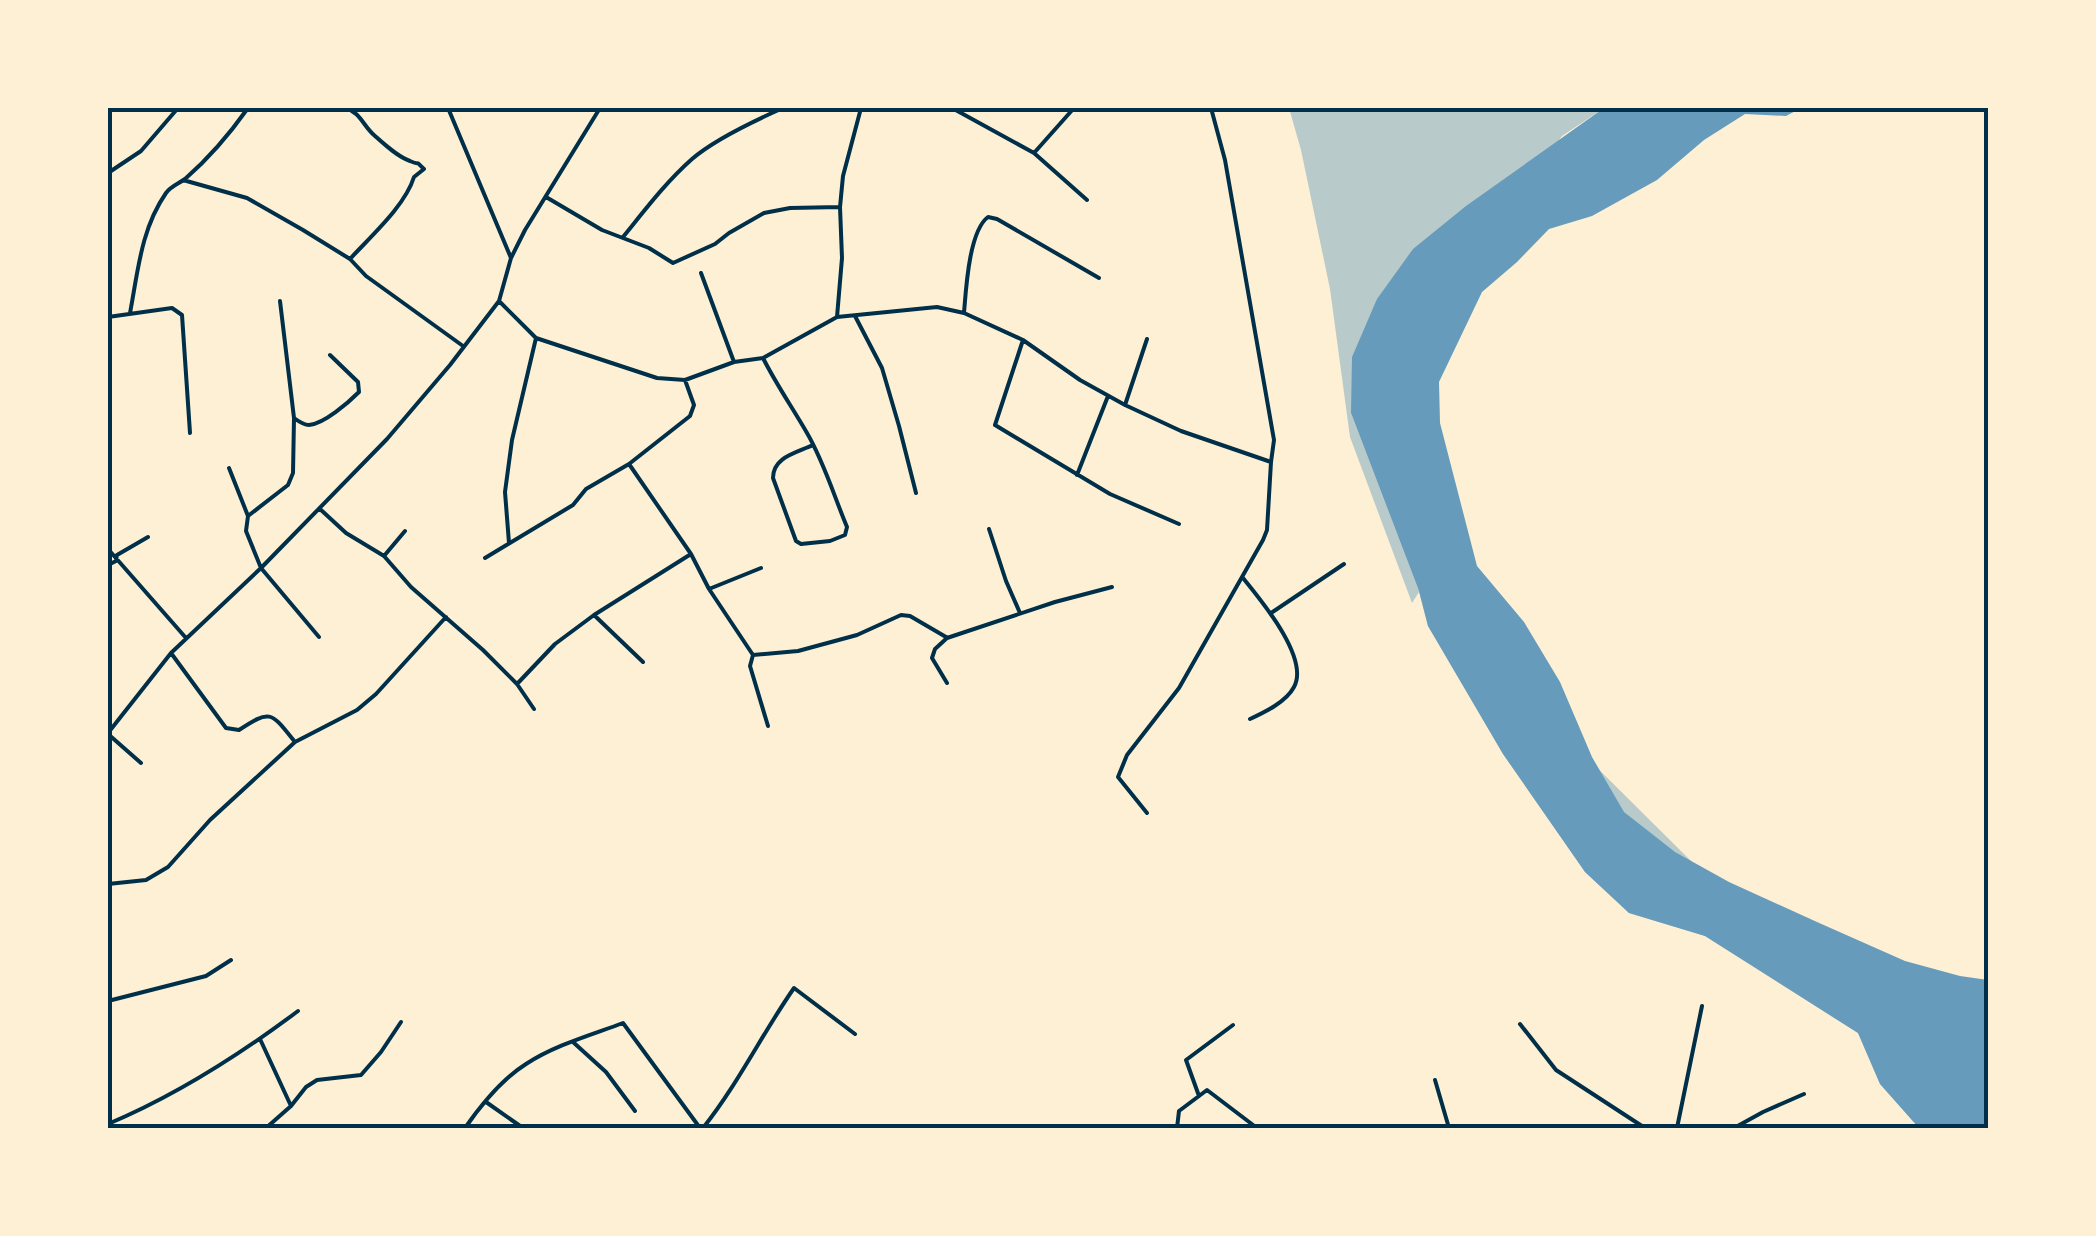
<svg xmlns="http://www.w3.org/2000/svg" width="2096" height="1236" font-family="'Sofia Sans Condensed',sans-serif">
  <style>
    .green { fill: #b9caca }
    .water { fill: #669bbc }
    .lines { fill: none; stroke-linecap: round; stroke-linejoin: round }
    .minor { stroke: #003049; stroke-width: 4 }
    .neatline { fill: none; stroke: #003049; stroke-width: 4 }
  </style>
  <rect width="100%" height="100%" fill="#fdf0d5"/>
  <path class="green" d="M1289 108H1604L1562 136 1351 413 1419 591 1960 1128H1919L1880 1084 1858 1033 1705 936 1629 913 1585 872 1503 754 1428 626 1419 592 1412 603 1350 437 1330 289 1301 150Z"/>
  <path class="water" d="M1604 108H1801L1786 116 1745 114 1704 140 1657 180 1592 216 1549 229 1517 262 1482 292 1439 382 1440 423 1477 566 1524 622 1560 682 1592 757 1624 812 1675 852 1729 882 1817 922 1905 961 1960 976 1988 980V1128H1919L1880 1084 1858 1033 1705 936 1629 913 1585 872 1503 754 1428 626 1419 591 1351 413 1352 357 1377 299 1413 249 1466 206Z"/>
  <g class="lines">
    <path class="minor" d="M346 108C361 113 363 126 375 136 385 145 398 157 410 161 424 167 412 158 424 169L414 177C405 206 371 236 350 259
      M952 108 1034 153 1087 200
      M1034 153 1074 108
      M108 173 141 151 178 108
      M183 180 247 198 303 230 350 259 366 276 463 346
      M546 197 602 230 649 248 673 263 715 244 729 233 764 213 790 208 840 207
      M623 237C645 210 666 182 692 159 715 139 756 120 783 108
      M511 258 525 230 600 108
      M701 273 734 362
      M499 301 536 338 657 378 685 380 734 362 763 358 837 317 937 307 964 313 1023 340 1080 380 1125 405 1181 431 1271 462
      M130 313C138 271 141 229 166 193 171 186 178 184 185 179 208 159 231 132 248 108
      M964 313C966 289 969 231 988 217L997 219 1099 278
      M855 316 882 368 899 426 916 493
      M108 317 172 308 182 315 190 433
      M837 317 842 258 840 207 843 176 861 108
      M1023 340 995 425 1110 494 1179 524
      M763 358C776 384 792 407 807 433 824 462 834 496 847 527L845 535 830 541 801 544 796 541 773 478C773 457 796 453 813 445
      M1125 405 1147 339
      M294 418C298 421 305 425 309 425 324 424 349 402 359 392L358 382 330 355
      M629 464 691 554 709 589 753 655 750 666 768 726
      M229 468 248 516 246 531 261 568 319 637
      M1077 475 1108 396
      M320 509 346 533 384 556 411 587 483 650 517 684 534 709
      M248 516 288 485 293 473 294 418 280 301
      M989 529 1006 581 1020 613
      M509 543 505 492 512 440 536 338
      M108 549 186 638
      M384 556 405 531
      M485 558 573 505 586 489 629 464 690 416 694 405 685 380
      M108 565 116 561 117 555 148 537
      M1243 578C1260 599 1310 658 1294 687 1286 702 1265 712 1250 719
      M709 589 761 568
      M1271 613 1344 564
      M594 615 643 662
      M171 653 226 728 239 730C271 709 271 712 295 742
      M753 655 798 651 857 635 901 615 910 616 946 637
      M947 683 932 658 935 649 947 638 1055 602 1112 587
      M517 684 555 644 594 615 691 554
      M108 733 171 653 261 568 387 439 450 365 499 301 511 258 448 108
      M108 734 141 763
      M1147 813 1118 777 1127 755 1179 688 1263 540 1267 530 1271 462 1274 440 1225 160 1211 108
      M108 884 146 880 168 867 210 820 295 742 357 710 376 694 446 617
      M108 1001 206 976 231 960
      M1520 1024 1556 1070 1645 1128
      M260 1039 291 1106
      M573 1042 606 1072 635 1111
      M1435 1080 1449 1128
      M1199 1096 1186 1060 1233 1025
      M486 1102 523 1128
      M108 1124C177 1095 238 1056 298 1011
      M266 1128 291 1106 306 1087 317 1080 361 1075 381 1052 401 1022
      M465 1128C481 1105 502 1079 526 1064 555 1045 591 1035 623 1023L700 1128
      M703 1128C738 1084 762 1034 794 988L855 1034
      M1177 1128 1179 1111 1207 1090 1257 1128
      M1677 1128 1702 1006
      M1734 1128 1763 1112 1804 1094"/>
  </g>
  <rect width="2096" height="1236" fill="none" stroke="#fdf0d5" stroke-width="220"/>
  <rect x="110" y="110" width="1876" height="1016" class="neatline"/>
</svg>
